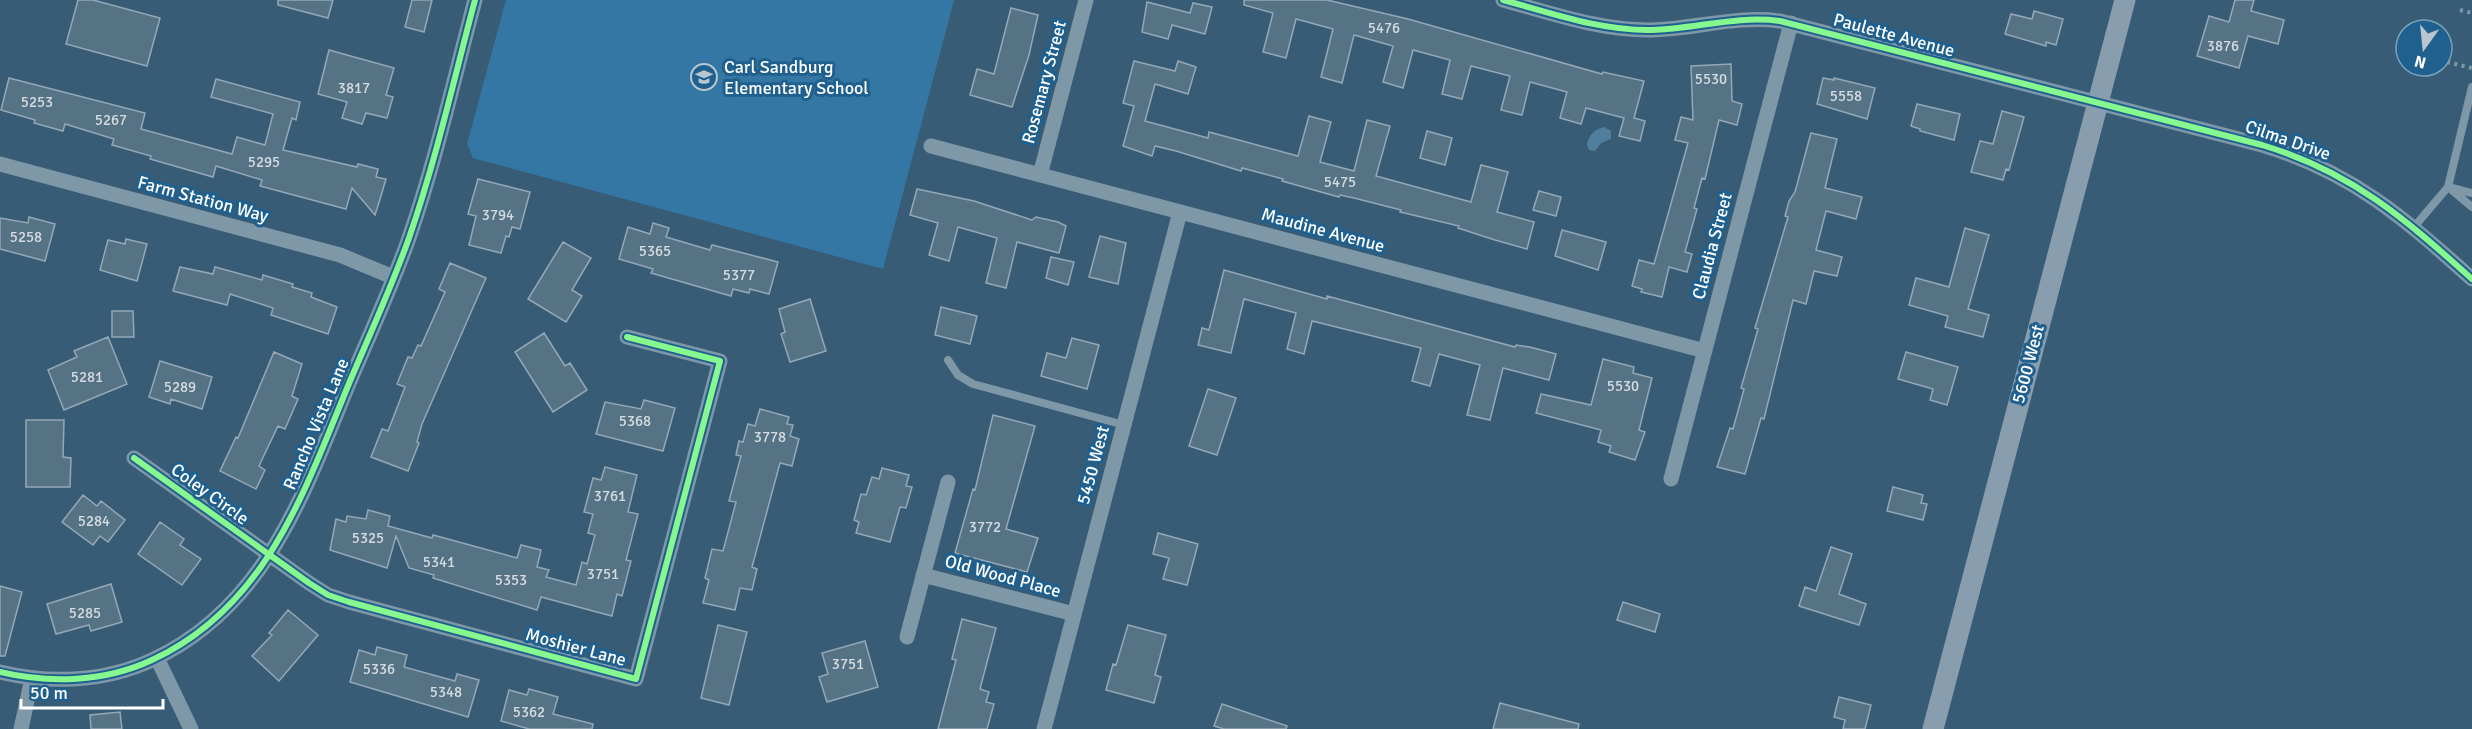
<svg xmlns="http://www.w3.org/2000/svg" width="2472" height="729" font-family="Signika,sans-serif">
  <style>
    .green { fill: #3477a4 }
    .water { fill: #517e9c }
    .building { fill: #567386; stroke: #94a8b7; stroke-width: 1.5 }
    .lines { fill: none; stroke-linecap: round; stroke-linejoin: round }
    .path { stroke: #7f98a8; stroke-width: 4; stroke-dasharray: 3 4.5; stroke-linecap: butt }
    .service { stroke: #7f98a8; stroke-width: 8 }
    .minor { stroke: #7f98a8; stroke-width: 15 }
    .secondary { stroke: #889dad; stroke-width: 21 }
    .cycleway-casing { stroke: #1f608e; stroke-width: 10 }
    .cycleway { stroke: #87f88f; stroke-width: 6 }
    .labels { text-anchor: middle; stroke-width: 6; stroke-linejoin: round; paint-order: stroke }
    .number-label { font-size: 15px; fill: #d5dce1 }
    .street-label { font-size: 18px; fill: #fff; stroke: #1f608e }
    .poi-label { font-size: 18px; fill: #fff; stroke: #1f608e; text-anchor: start }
  </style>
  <rect width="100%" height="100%" fill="#385c75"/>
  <path class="green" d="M506 0H954L883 269 473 158 467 144Z"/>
  <path class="water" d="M1604 127 1611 131V139L1601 143 1595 151 1589 150 1587 145C1588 136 1594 129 1604 127Z"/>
  <path class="building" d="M78 0H93L160 18 147 66 66 44Z
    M278 0H333L328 18 278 5Z
    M412 0H432L424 32 405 27Z
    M1244 0H1327L1408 19 1602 74 1603 72 1644 81 1634 118 1645 121 1640 141 1619 136 1624 118 1586 108 1581 124 1560 118 1567 92 1530 82 1522 115 1501 110 1510 76 1471 66 1462 99 1442 94 1450 60 1413 50 1403 88 1383 82 1393 46 1354 35 1342 83 1321 77 1333 29 1296 19 1286 58 1263 52 1273 13 1244 5Z
    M2235 0H2254L2251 11 2284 20 2278 44 2248 36 2239 68 2197 56 2209 16 2229 22Z
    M1147 2 1190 13 1193 3 1212 7 1205 34 1172 25 1168 39 1142 32Z
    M1011 8 1038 15 1029 55 1012 107 970 95 977 69 994 74Z
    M2034 11 2063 19 2056 45 2046 42V46L2005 34 2011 14 2032 19Z
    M329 50 394 68 386 95 393 97 387 118 366 113 362 124 342 118 347 102 318 94Z
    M1134 61 1175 71 1178 61 1196 67 1188 94 1155 84 1145 121 1208 138 1209 132 1298 156 1309 116 1331 122 1320 162 1354 171 1367 120 1390 126 1376 176 1471 202 1481 165 1508 172 1497 212 1534 222 1527 249 1495 240 1458 228 1459 226 1400 212 1401 210 1354 198 1340 195 1339 197 1282 181 1283 179 1242 168 1241 171 1176 151 1155 146 1152 156 1123 146 1134 106 1123 103Z
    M1731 64 1732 101 1742 104 1737 125 1719 120 1705 179 1702 178 1694 208 1697 209 1685 252 1692 254 1687 272 1669 267 1662 297 1641 292 1642 289 1632 286 1639 260 1654 264 1688 143 1675 140 1681 117 1693 120 1691 66Z
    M9 78 145 113 141 129 232 154 237 137 265 145 273 114 211 97 216 79 300 102 296 120 292 118 283 150 357 167 358 164 378 169 376 177 386 179 381 196 375 215 352 188 346 209 260 186 262 180 216 166 213 177 150 159 151 156 112 145 114 139 65 124 63 131 34 123 35 120 1 110Z
    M1823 78 1834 80V78L1875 88 1867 119 1817 104Z
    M1917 104 1960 114 1954 140 1920 131V129L1911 126Z
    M2002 111 2024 117 2009 170 2006 169 2003 180 1971 172 1980 141 1993 144Z
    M1427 131 1452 138 1445 165 1420 158Z
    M1811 133 1837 139 1825 188 1862 197 1856 219 1826 211 1816 250 1842 257 1837 276 1814 271 1806 304 1793 300 1764 419 1761 418 1745 474 1717 467 1730 428 1733 429 1744 389 1741 388 1758 329 1755 328 1788 217 1785 216 1789 201 1795 192Z
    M478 179 530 192 520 229 512 227 509 237 506 236 501 253 469 245 476 216 468 214Z
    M917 189 974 201 1032 220 1036 217 1058 222 1066 226 1059 253 1017 242 1006 288 986 283 997 238 958 227 949 261 929 255 938 223 910 215Z
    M1539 191 1561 197 1556 216 1533 210Z
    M29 217 55 224 45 261 0 249V218L28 223Z
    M653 223 669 228 666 237 710 250 712 245 778 262 769 294 750 289 749 293 733 289 731 296 651 273 653 269 619 259 628 227 650 234Z
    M1965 228 1989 235 1968 309 1989 315 1983 337 1945 327 1948 316 1909 305 1916 278 1949 287Z
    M1562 230 1606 242 1598 270 1555 256Z
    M1100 236 1126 243 1118 284 1089 277Z
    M126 239 147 244 137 281 100 270 108 240 125 244Z
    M563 242 591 258 572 290 582 296 566 322 528 299Z
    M1051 257 1074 262 1068 285 1046 278Z
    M450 263 486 278 422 424 417 442 419 443 408 471 371 457 382 429 388 431 405 387 397 384 408 357 412 358 418 345 421 346 445 292 439 289Z
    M180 267 213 274 215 267 262 280 263 275 293 284 292 287 312 293 311 297 337 307 328 334 271 315 273 308 230 294 227 305 173 291Z
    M1224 270 1327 299V296L1515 347 1516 345 1530 347 1556 354 1549 380 1503 368 1490 420 1467 415 1480 365 1439 354 1430 386 1412 381 1421 348 1312 321 1304 354 1287 349 1296 313 1244 299 1231 353 1198 345 1202 328 1209 330Z
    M810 299 826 351 790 362 781 334 785 332 779 309Z
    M941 307 977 316 970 344 935 335Z
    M112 311H133L134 337H112Z
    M544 333 565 366 570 363 587 390 553 412 515 352Z
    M108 337 127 384 64 410 48 370 77 357 74 351Z
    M1072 338 1099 345 1087 389 1041 376 1047 353 1066 358Z
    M274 352 302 364 292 396 298 399 285 429 278 426 259 466 265 470 256 489 220 471 236 437 238 438Z
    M1906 352 1958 367 1947 405 1930 400 1933 389 1898 379Z
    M1603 359 1634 367 1633 373 1652 378 1639 430 1645 432 1635 460 1609 452 1611 446 1598 442 1601 430 1536 413 1541 394 1591 405Z
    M160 361 212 377 202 409 171 399 170 404 149 397Z
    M1208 389 1236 398 1217 455 1189 446Z
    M644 400 675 408 663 451 596 434 605 402 641 409Z
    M760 409 789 417 787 424 793 425 790 436 799 439 792 466 780 463 752 567 757 569 752 590 740 588 735 610 703 603 709 580 705 578 712 549 723 551 736 502 729 501 741 456 736 455 739 441 743 442 748 424 755 426Z
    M993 415 1035 426 1006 529 1038 538 1027 572 955 553 973 489 975 490Z
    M26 420H64L63 457 71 458 70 487H26Z
    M605 467 637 475 628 512 638 514 626 560 631 561 622 596 617 594 612 616 541 597 537 610 433 578 434 575 409 568 396 536 387 568 330 550 336 519 346 522 347 516 366 519 368 510 390 516 388 526 432 538 433 535 517 558 521 545 541 550 537 567 549 570 546 577 576 585 582 562 587 564 595 535 588 533 593 514 584 512 593 478 601 480Z
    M882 468 909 475 906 486 912 487 906 508 900 507 890 542 856 533 859 522 854 520 861 494 866 495 872 477 879 479Z
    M1893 487 1923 495 1921 503 1927 504 1923 520 1887 511Z
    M83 495 97 506 101 501 125 520 108 542 100 536 93 545 62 522Z
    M160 522 184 539 180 545 201 559 182 585 138 554Z
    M1158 533 1198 544 1187 585 1163 579 1169 558 1153 554Z
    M1831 547 1852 554 1839 594 1866 604 1859 625 1799 606 1805 587 1816 591Z
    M111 584 122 622 91 631 89 625 56 634 47 604Z
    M0 586 22 592 5 656H0Z
    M1623 602 1660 614 1655 632 1617 620Z
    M288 610 318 635 279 681 252 656 272 635 269 633Z
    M962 619 996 628 980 689 989 692 986 702 994 704 987 729H938L956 660 952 659Z
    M718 625 747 632 729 705 701 698Z
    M1128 625 1166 635 1155 675 1161 677 1154 703 1106 690 1113 664 1116 665Z
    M865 641 878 687 827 702 819 677 828 674 822 653Z
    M377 647 407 655 404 667 455 681 457 674 479 680 468 717 350 682 359 650 375 655Z
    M529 689 558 697 553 714 593 724 592 729H529L501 721 509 690 527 695Z
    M1839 697 1871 705 1865 729H1843L1845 720 1834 717Z
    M1500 703 1579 724 1578 729H1493Z
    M1222 704 1287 726 1286 729H1224L1214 726Z
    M120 712 122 729H91L90 715Z"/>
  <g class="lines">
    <path class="path" d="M2460 10 2472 13
      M2447 62 2472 68"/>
    <path class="service" d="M2448 187 2472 207
      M2452 188 2472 193
      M2414 227 2448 187 2472 87
      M948 360 958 375 973 384 1124 425"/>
    <path class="minor" d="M1503 0C1551 13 1601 31 1652 30 1695 29 1736 15 1780 21L2262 145C2352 172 2404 218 2472 279
      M931 146 1705 351
      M0 164 340 255 393 277
      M1040 175 1086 0
      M134 458 309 583 328 595 349 602 636 679 720 361 627 337
      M1671 479 1791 23
      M923 575 1074 614
      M907 637 948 482
      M157 658 191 729
      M0 672C50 684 105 682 152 660 267 607 305 490 350 381 370 334 392 286 409 238 436 160 454 79 475 0
      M21 729 32 678
      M1044 729 1180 212"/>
    <path class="secondary" d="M1933 729 2125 0"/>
    <defs>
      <path id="cycleway" d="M1503 0C1551 13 1601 31 1652 30 1695 29 1736 15 1780 21L2262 145C2352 172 2404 218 2472 279
        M134 458 309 583 328 595 349 602 636 679 720 361 627 337
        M0 672C50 684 105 682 152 660 267 607 305 490 350 381 370 334 392 286 409 238 436 160 454 79 475 0"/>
    </defs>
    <use href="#cycleway" class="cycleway-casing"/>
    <use href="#cycleway" class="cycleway"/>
  </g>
  <defs>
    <symbol id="school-ring" viewBox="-11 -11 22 22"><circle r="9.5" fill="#1f608e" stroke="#b9c6cf" stroke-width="1.5"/><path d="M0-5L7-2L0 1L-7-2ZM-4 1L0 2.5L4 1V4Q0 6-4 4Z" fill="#b9c6cf"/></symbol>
  </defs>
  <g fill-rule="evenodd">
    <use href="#school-ring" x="689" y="62" width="30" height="30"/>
  </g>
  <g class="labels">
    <g class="number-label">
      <text x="1384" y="33">5476</text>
      <text x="2223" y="51">3876</text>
      <text x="1711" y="84">5530</text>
      <text x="354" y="93">3817</text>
      <text x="1846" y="101">5558</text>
      <text x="37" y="107">5253</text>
      <text x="111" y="125">5267</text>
      <text x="264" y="167">5295</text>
      <text x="1340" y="187">5475</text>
      <text x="498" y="220">3794</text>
      <text x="26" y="242">5258</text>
      <text x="655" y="256">5365</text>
      <text x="739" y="280">5377</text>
      <text x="87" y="382">5281</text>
      <text x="1623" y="391">5530</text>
      <text x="180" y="392">5289</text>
      <text x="635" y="426">5368</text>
      <text x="770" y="442">3778</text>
      <text x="610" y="501">3761</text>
      <text x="94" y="526">5284</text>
      <text x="985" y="532">3772</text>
      <text x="368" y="543">5325</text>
      <text x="439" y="567">5341</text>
      <text x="603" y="579">3751</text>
      <text x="511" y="585">5353</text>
      <text x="85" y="618">5285</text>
      <text x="848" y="669">3751</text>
      <text x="379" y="674">5336</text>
      <text x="446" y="697">5348</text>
      <text x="529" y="717">5362</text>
    </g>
    <g class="street-label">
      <text transform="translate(1894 35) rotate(15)" y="6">Paulette Avenue</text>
      <text transform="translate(1044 82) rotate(-75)" y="6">Rosemary Street</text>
      <text transform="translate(2288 140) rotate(19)" y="6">Cilma Drive</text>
      <text transform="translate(203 199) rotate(15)" y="6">Farm Station Way</text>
      <text transform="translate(1323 230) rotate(15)" y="6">Maudine Avenue</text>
      <text transform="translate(1712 246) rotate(-75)" y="6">Claudia Street</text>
      <text transform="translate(2028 364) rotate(-75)" y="6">5600 West</text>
      <text transform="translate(316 424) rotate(-67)" y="6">Rancho Vista Lane</text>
      <text transform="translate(1093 465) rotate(-75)" y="6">5450 West</text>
      <text transform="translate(210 494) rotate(36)" y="6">Coley Circle</text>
      <text transform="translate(1003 576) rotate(15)" y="6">Old Wood Place</text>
      <text transform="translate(576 647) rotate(15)" y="6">Moshier Lane</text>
    </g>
    <g class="poi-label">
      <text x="724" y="73">Carl Sandburg<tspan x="724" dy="21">Elementary School</tspan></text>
    </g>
  </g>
  <g transform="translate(2424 48) rotate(195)"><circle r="28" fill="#1f608e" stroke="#79a0bb" stroke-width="1.5"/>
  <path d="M0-4.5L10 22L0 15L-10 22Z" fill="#b9c6cf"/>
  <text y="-9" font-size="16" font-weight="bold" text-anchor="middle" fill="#ffffff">N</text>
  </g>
  <path d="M21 699v9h142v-9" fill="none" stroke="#ffffff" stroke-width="3"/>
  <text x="30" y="699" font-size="18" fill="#ffffff" stroke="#1f608e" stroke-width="4.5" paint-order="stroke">50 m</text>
</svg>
